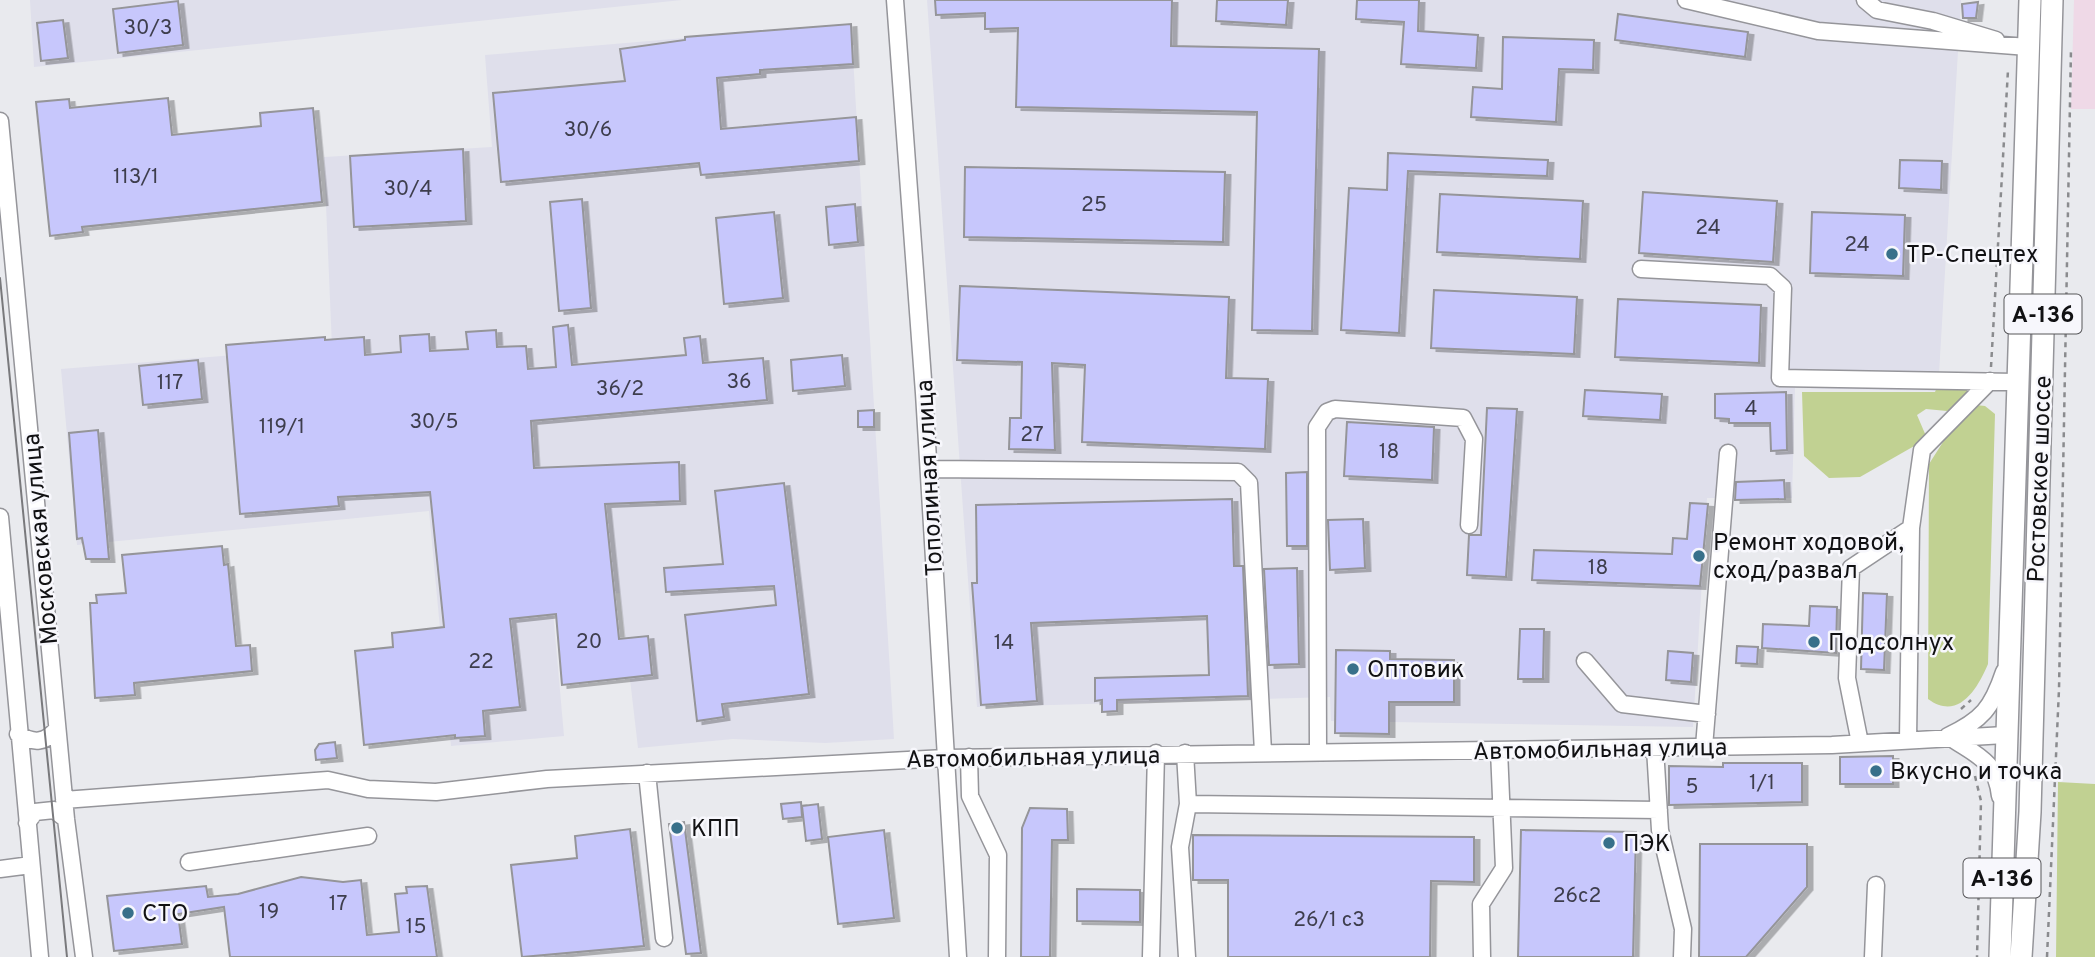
<svg xmlns="http://www.w3.org/2000/svg" width="2095" height="957" font-family="Overpass,sans-serif">
  <style>
    .commercial { fill: #efd9e7 }
    .built { fill: #dfdfeb }
    .green { fill: #c1d192 }
    .building { fill: #c7c7fc; stroke: #959599; stroke-width: 2; filter: url(#shadow) }
    .lines { fill: none; stroke-linecap: round; stroke-linejoin: round }
    .minor-casing { stroke: #95959a; stroke-width: 19 }
    .major-casing { stroke: #95959a; stroke-width: 24 }
    .path { stroke: #8a8b8e; stroke-width: 2.5; stroke-dasharray: 5 5; stroke-linecap: butt }
    .minor { stroke: #fff; stroke-width: 16 }
    .major { stroke: #fff; stroke-width: 21 }
    .tram { stroke: #79797c; stroke-width: 2 }
    .poi-dot { fill: #38708a; stroke: #f7f7fc; stroke-width: 2.5 }
    .labels { text-anchor: middle; stroke-width: 5; stroke-linejoin: round; paint-order: stroke }
    .number-label { font-size: 21px; fill: #3e3e4d }
    .shield { fill: #f7f7fc; stroke: #565659; stroke-width: 2 }
    .shield-label { font-size: 23px; font-weight: bold; fill: #111113 }
    .poi-label { font-size: 24px; fill: #111113; stroke: #f7f7fc; text-anchor: start }
    .street-label { font-size: 24px; fill: #111113; stroke: #f7f7fc }
  </style>
  <defs>
    <filter id="shadow"><feDropShadow dx="5.5" dy="3" stdDeviation="0" flood-color="#0004"/></filter>
  </defs>
  <rect width="100%" height="100%" fill="#e9eaee"/>
  <path class="commercial" d="M2074 0H2095V109H2071Z"/>
  <path class="built" d="M30 0H682L34 67Z
    M927 0H1961L1938 391 1795 388 1792 498H1707L1693 727 1331 721 1330 697 977 707Z
    M851 24 894 739 825 743 733 739 638 748 620 593 552 600 564 736 451 746 429 511 77 545 61 369 332 347 324 157 492 147 485 55Z"/>
  <path class="green" d="M1937 387H1968L1964 401 1947 411 1926 409 1917 415 1926 436 1923 441 1860 477 1829 478 1804 456 1802 392H1935Z
    M1976 405 1985 406 1995 414 1988 664C1977 690 1958 721 1928 699L1929 464 1950 431Z
    M2058 782 2095 784V957H2056Z"/>
  <path class="building" d="M935 0H1172L1171 46 1319 49 1312 331 1252 330 1257 112 1016 107 1018 28 985 29V13L936 15Z
    M1217 0H1288L1286 25 1216 21Z
    M1357 0H1419L1418 31 1478 35 1476 68 1401 64 1404 22 1356 19Z
    M178 1 183 45 118 53 113 9Z
    M1978 2 1976 18H1963L1962 4Z
    M1618 14 1748 32 1745 57 1615 40Z
    M63 20 68 58 41 61 37 23Z
    M851 24 853 64 760 70V74L717 78 721 129 856 117 859 161 701 175 699 163 501 182 493 93 625 81 620 49 685 40V37Z
    M1503 37 1594 40 1593 70 1559 69 1556 122 1471 117 1473 87 1502 89Z
    M168 98 172 135 261 126 260 113 313 108 322 202 82 227 83 232 50 236 36 102 69 99 70 108Z
    M463 149 466 221 354 227 350 156Z
    M1388 153 1548 160 1547 176 1408 171 1399 333 1341 330 1349 188 1387 190Z
    M1900 160 1942 161 1941 190 1899 188Z
    M965 167 1225 172 1223 242 964 237Z
    M1643 192 1777 201 1773 262 1639 253Z
    M1440 194 1583 201 1580 259 1437 252Z
    M582 199 591 308 559 311 550 202Z
    M855 204 858 242 829 245 826 207Z
    M774 212 783 298 724 304 716 218Z
    M1812 212 1905 215 1903 276 1810 273Z
    M960 286 1229 297 1226 378 1268 379 1265 449 1082 442 1085 365 1052 363 1055 450 1009 449 1010 418H1021L1022 362 957 360Z
    M1434 290 1577 297 1574 354 1431 348Z
    M1618 299 1761 305 1759 363 1615 357Z
    M568 325 572 365 686 355 684 338 700 336 703 363 763 358 767 400 531 421 534 468 679 462 680 501 605 504 619 639 648 636 652 675 562 685 556 614 510 619 520 707 483 711 485 736 455 738V735L364 745 355 651 393 647 392 633 444 627 430 492 338 497 339 506 240 514 226 345 325 337V340L364 337 365 355 401 352 400 336 429 334 430 351 468 349 466 332 496 330 497 347 526 346 528 369 556 367 553 327Z
    M842 355 845 386 793 391 791 360Z
    M198 360 202 399 143 405 139 366Z
    M1585 390 1662 394 1660 420 1583 416Z
    M1786 392 1787 450 1771 451 1770 423H1729V419L1715 418V394Z
    M1487 408 1517 409 1506 577 1467 575 1469 535H1481Z
    M874 410V427H858V411Z
    M1347 422 1434 427 1432 480 1344 476Z
    M98 430 109 559H86L82 538 77 539 69 433Z
    M1307 472V546H1287L1286 473Z
    M1784 480 1785 499 1735 500 1736 482Z
    M784 483 809 694 722 704 724 717 697 721 685 615 776 605 774 586 666 592 664 568 723 564 715 491Z
    M1232 499 1234 566H1243L1248 696 1117 700V711L1102 712V700L1095 701V678L1209 675 1207 616 1031 623 1037 701 981 705 972 583H977L976 505Z
    M1690 503 1708 504 1700 586 1532 580 1534 550 1672 554 1673 538 1687 539Z
    M1363 519 1365 568 1330 570 1328 520Z
    M222 546 224 565 228 564 236 646 250 645 252 671 134 683 135 695 95 698 90 603H97L96 595 126 593 122 555Z
    M1297 568 1299 664 1269 665 1264 569Z
    M1863 593 1887 594 1884 670 1861 669Z
    M1810 606 1837 607 1836 653 1762 648 1763 624 1809 626Z
    M1520 629H1544L1543 679H1518Z
    M1737 646 1758 647 1757 664 1736 663Z
    M1336 650 1390 651V659L1454 660V702H1389V734L1335 733Z
    M1668 651 1693 653 1691 682 1666 680Z
    M335 742 337 758 316 760 315 750 319 744Z
    M1893 756V784H1840V757Z
    M1723 763H1802V802L1669 805V766L1723 767Z
    M801 802 802 817 783 819 781 804Z
    M818 804 822 839 806 841 802 806Z
    M1030 808 1067 809 1068 840H1052L1050 957H1021L1022 828Z
    M684 822 701 953 686 954 669 824Z
    M630 829 644 946 522 957 511 865 577 858 575 836Z
    M884 830 894 918 838 924 828 837Z
    M1521 830 1636 832 1633 957H1518Z
    M1193 835 1474 837V882L1431 881 1430 957H1228V880H1193Z
    M1700 844H1807V887L1746 957H1699Z
    M301 877 343 882 361 880 367 935 399 932 395 894 407 893 406 887 427 886 437 957H230L224 907 178 914 182 944 114 951 107 896 206 886 208 897 238 894Z
    M1077 889 1140 890V922L1077 921Z"/>
  <g class="lines">
    <defs>
      <path id="minor" d="M895 0 924 393 958 957
        M1686 0 1818 31 2028 47
        M1865 0 1877 10 1933 21 1996 40
        M0 121 66 819 84 957
        M1641 269 1770 276 1783 288 1780 378 2016 382
        M929 469 1238 472 1249 483 1263 752
        M0 517 40 957
        M1585 661 1622 704 1707 714
        M18 734C34 744 45 743 57 729
        M1908 740 1911 528 1922 450 1990 381
        M1860 743 1847 678 1851 568 1911 528
        M1704 747 1728 453
        M1655 748 1660 830 1683 929 1682 957
        M1318 752 1317 427 1327 412 1335 409 1463 418 1474 439 1469 525
        M1185 753 1188 804 1659 810
        M969 757 970 796 998 855 997 957
        M647 773 664 938
        M2000 796C1996 759 1975 755 1948 736 1982 720 1992 708 2004 672
        M64 800 328 780 368 789 436 792 547 779 945 758 1832 745 2005 735
        M27 823 35 812 54 810 66 819
        M189 862 368 836
        M0 869 31 865
        M1151 957 1156 753
        M1187 957 1180 847 1188 804
        M1482 957 1481 904 1504 868 1499 750
        M1873 957 1876 885"/>
      <path id="major" d="M2000 957 2030 0
        M2021 957 2030 812 2052 0"/>
    </defs>
    <use href="#minor" class="minor-casing"/>
    <use href="#major" class="major-casing"/>
    <path class="path" d="M1991 367 2008 70
      M1961 709 1971 700
      M1975 776 1981 801 1977 957
      M2047 957 2059 689 2071 49"/>
    <use href="#minor" class="minor"/>
    <use href="#major" class="major"/>
    <path class="tram" d="M0 278 67 957"/>
  </g>
  <g class="poi-dot">
    <circle cx="1892" cy="254" r="7"/>
    <circle cx="1699" cy="556" r="7"/>
    <circle cx="1814" cy="642" r="7"/>
    <circle cx="1353" cy="669" r="7"/>
    <circle cx="1876" cy="771" r="7"/>
    <circle cx="677" cy="828" r="7"/>
    <circle cx="1609" cy="843" r="7"/>
    <circle cx="128" cy="913" r="7"/>
  </g>
  <g class="labels">
    <g class="number-label">
      <text x="148" y="34">30/3</text>
      <text x="588" y="136">30/6</text>
      <text x="136" y="183">113/1</text>
      <text x="408" y="195">30/4</text>
      <text x="1094" y="211">25</text>
      <text x="1708" y="234">24</text>
      <text x="1857" y="251">24</text>
      <text x="739" y="388">36</text>
      <text x="170" y="389">117</text>
      <text x="620" y="395">36/2</text>
      <text x="1751" y="415">4</text>
      <text x="434" y="428">30/5</text>
      <text x="282" y="433">119/1</text>
      <text x="1032" y="441">27</text>
      <text x="1389" y="458">18</text>
      <text x="1598" y="574">18</text>
      <text x="589" y="648">20</text>
      <text x="1004" y="649">14</text>
      <text x="481" y="668">22</text>
      <text x="1762" y="789">1/1</text>
      <text x="1692" y="793">5</text>
      <text x="1577" y="902">26с2</text>
      <text x="338" y="910">17</text>
      <text x="269" y="918">19</text>
      <text x="1329" y="926">26/1 с3</text>
      <text x="416" y="933">15</text>
    </g>
    <g class="shield">
      <rect x="2004.5" y="294.5" width="77" height="39" rx="5"/>
      <rect x="1963.5" y="858.5" width="77" height="39" rx="5"/>
    </g>
    <g class="shield-label">
      <text x="2043" y="322">А-136</text>
      <text x="2002" y="886">А-136</text>
    </g>
    <g class="poi-label">
      <text x="1906" y="262">ТР-Спецтех</text>
      <text x="1713" y="550">Ремонт ходовой,<tspan x="1713" dy="28">сход/развал</tspan></text>
      <text x="1828" y="650">Подсолнух</text>
      <text x="1367" y="677">Оптовик</text>
      <text x="1890" y="779">Вкусно и точка</text>
      <text x="691" y="836">КПП</text>
      <text x="1623" y="851">ПЭК</text>
      <text x="142" y="921">СТО</text>
    </g>
    <g class="street-label">
      <text transform="translate(929 478) rotate(-93)" y="8">Тополиная улица</text>
      <text transform="translate(2039 479) rotate(-88)" y="8">Ростовское шоссе</text>
      <text transform="translate(40 539) rotate(-95)" y="8">Московская улица</text>
      <text transform="translate(1600 749) rotate(-1)" y="8">Автомобильная улица</text>
      <text transform="translate(1033 757) rotate(-1)" y="8">Автомобильная улица</text>
    </g>
  </g>
</svg>
